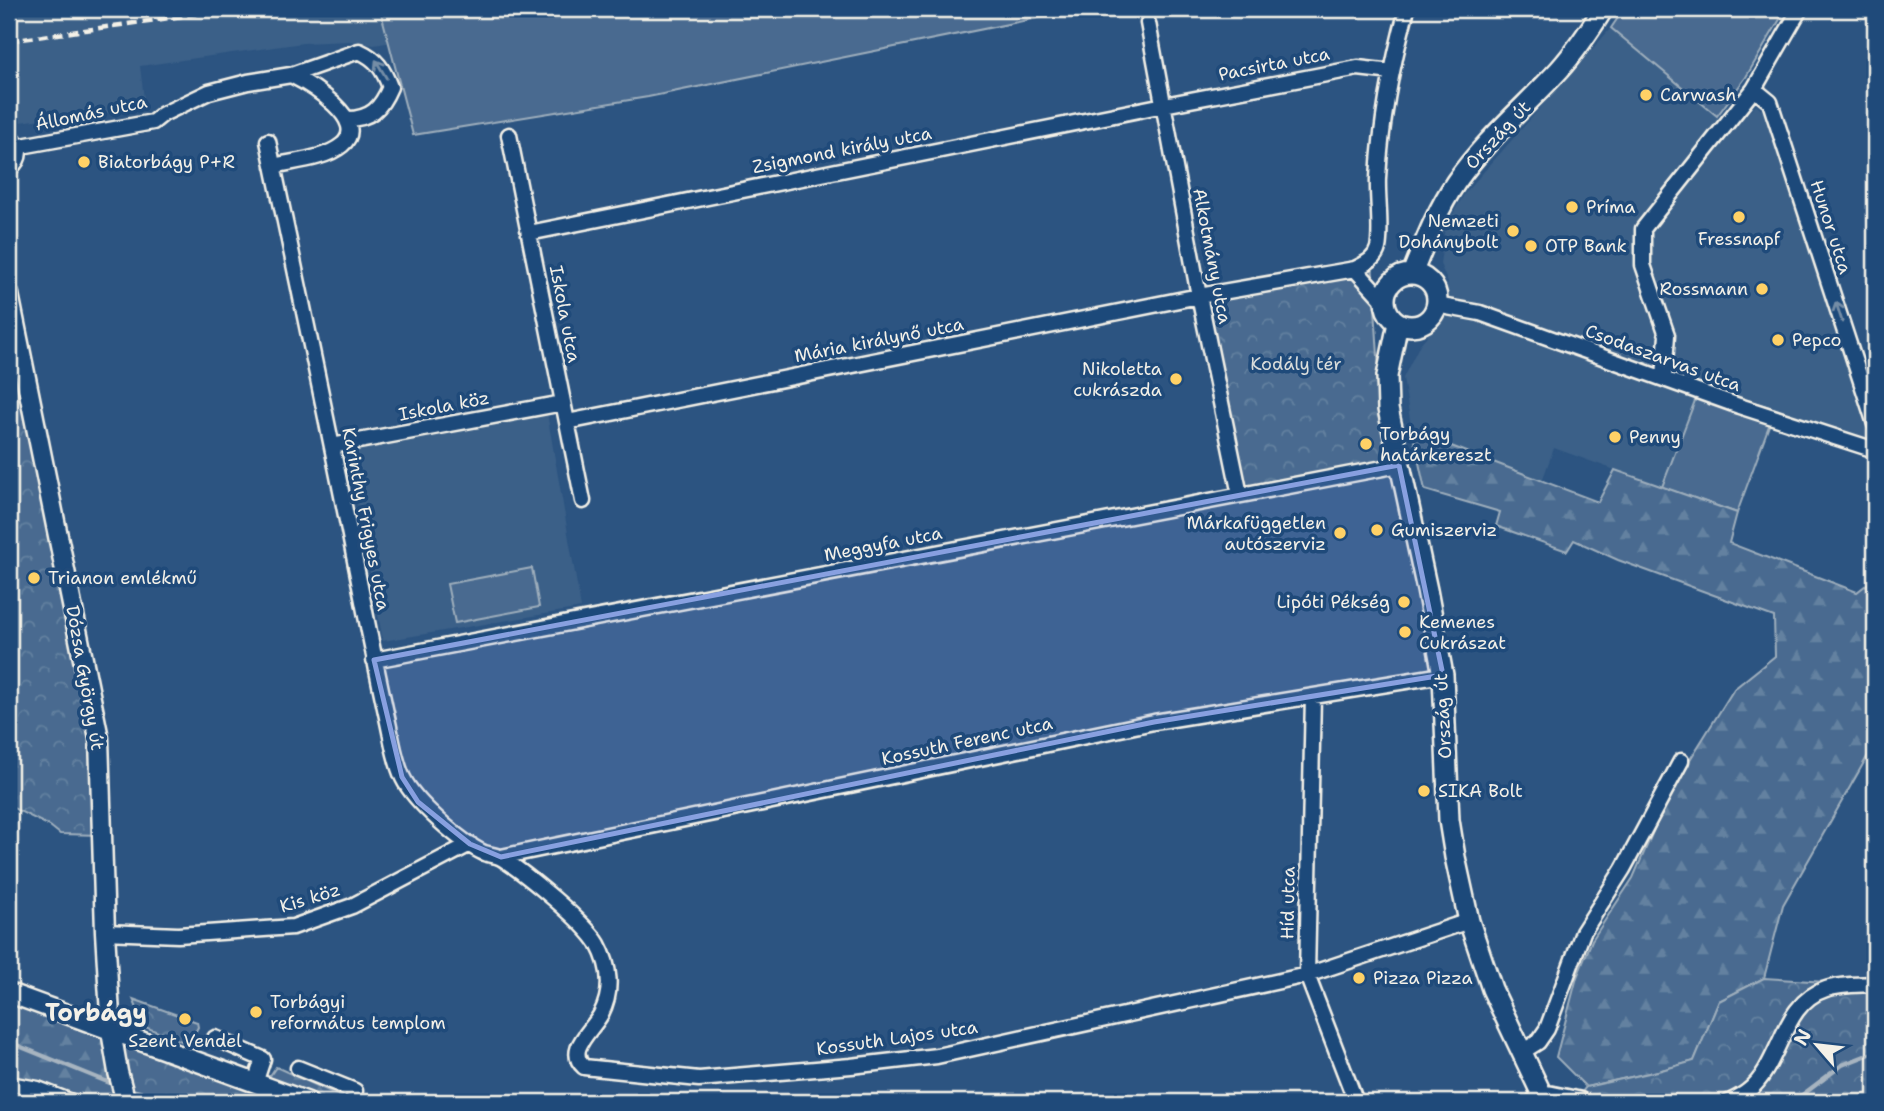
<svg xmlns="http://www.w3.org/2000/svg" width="1884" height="1111" font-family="'Shantell Sans',sans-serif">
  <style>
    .built { fill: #3b6088 }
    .grass { fill: #496b90; stroke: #9eaebc; stroke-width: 2 }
    .forest { fill: url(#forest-firs); stroke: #9eaebc; stroke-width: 2 }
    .park { fill: url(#park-crowns); stroke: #9eaebc; stroke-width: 2 }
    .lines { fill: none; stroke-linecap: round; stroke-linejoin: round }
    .stream { stroke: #a7b4c0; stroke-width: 4.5 }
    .minor-casing { stroke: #f4f1e8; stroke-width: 19 }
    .tertiary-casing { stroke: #f4f1e8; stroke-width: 23 }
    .secondary-casing { stroke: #f4f1e8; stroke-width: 24 }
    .minor { stroke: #1f4a7a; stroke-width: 14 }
    .tertiary { stroke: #1f4a7a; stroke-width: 18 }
    .secondary { stroke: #1f4a7a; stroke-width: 19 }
    .rail { stroke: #f4f1e8; stroke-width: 4.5; stroke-dasharray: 10 5; stroke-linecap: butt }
    .oneway { stroke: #748da6 }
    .marked { fill: #88a0e0; fill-opacity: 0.2; stroke: #88a0e0; stroke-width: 5; stroke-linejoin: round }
    .poi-dot { fill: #ffd166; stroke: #1f4a7a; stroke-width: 2.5 }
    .labels { text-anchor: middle; stroke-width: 7; stroke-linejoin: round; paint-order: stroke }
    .street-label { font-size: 18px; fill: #f4f1e8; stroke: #1f4a7a }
    .poi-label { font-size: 18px; fill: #f4f1e8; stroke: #1f4a7a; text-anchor: start }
    .park-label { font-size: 18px; fill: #dadddb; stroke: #1f4a7a }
    .district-label { font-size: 24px; font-weight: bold; fill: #f4f1e8; stroke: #1f4a7a }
  </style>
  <defs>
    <pattern id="forest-firs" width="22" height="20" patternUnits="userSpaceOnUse" patternTransform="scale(1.75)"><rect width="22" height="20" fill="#496b90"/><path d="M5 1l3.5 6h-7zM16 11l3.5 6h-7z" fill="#6481a0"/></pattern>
    <pattern id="park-crowns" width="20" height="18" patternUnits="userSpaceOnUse" patternTransform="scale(1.75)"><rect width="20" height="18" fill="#496b90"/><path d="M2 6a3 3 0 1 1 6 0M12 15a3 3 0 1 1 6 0" fill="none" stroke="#6481a0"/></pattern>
  </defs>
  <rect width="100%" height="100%" fill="#2c5481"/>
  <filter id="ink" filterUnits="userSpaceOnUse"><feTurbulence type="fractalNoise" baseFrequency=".0143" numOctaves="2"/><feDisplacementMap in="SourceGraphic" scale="14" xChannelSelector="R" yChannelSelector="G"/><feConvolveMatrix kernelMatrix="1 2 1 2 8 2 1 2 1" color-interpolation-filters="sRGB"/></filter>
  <g filter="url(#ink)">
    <path class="built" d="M9 9H614L572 12 374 45 349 41 303 43 140 66 145 107 77 118 76 114 20 122 15 84H9Z
      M1611 28 1732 129 1756 105 1765 113 1872 440 1701 385 1662 487 1554 448 1542 481 1412 431 1403 378 1420 344 1438 323 1448 283 1440 264 1445 227 1465 193Z
      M547 413 581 608 383 641 347 449Z"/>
    <path class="grass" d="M380 9H1082L648 97 413 135Z
      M1624 9H1786L1746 77 1717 116 1611 28Z
      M1701 385 1775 409 1737 513 1662 487Z
      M532 568 539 607 455 623 447 584Z"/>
    <path class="forest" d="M1412 431 1598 502 1615 470 1737 513 1729 543 1857 592 1875 578V743L1783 905 1764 978 1719 1001 1694 1061 1658 1071 1586 1087 1556 1057 1577 977 1592 940 1633 878 1671 790 1734 689 1775 656 1774 617 1618 560 1574 540 1567 551 1496 526 1500 512 1425 490Z
      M9 1000 113 1042 118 1102H67L9 1088Z
      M276 1067 342 1097 340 1102H315L267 1080Z"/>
    <path class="park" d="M1372 260 1379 372 1399 465 1240 495 1199 296Z
      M25 370 99 738 102 835 60 834 50 826 9 806V372Z
      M1764 978 1875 985V1102H1574L1586 1087 1658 1071 1694 1061 1719 1001Z
      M133 999 197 1022 198 1027 189 1044 145 1027Z
      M111 1031 294 1102H126Z"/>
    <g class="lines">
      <path class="stream" d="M9 1042 115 1085
        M127 1089 179 1102
        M1793 1102 1842 1065 1875 1052"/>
      <defs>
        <path id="minor" d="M1148 23 1199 296 1240 495
          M1754 89 1770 102 1875 424
          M509 135 583 501
          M268 141C298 284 329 428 357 571 367 622 377 672 388 722 392 740 395 762 403 778 414 801 460 842 484 853 490 855 498 855 503 859 526 874 585 922 598 944 610 966 613 991 601 1014 592 1031 565 1050 584 1067L699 1079 851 1066 937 1056 1307 975 1469 921
          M16 147 153 122 163 114 209 92 248 82 291 75 359 51C377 59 383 69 390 87 381 108 371 119 347 119
          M273 166C294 161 325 159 342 145 371 121 309 84 291 75
          M529 233 1164 105 1358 68 1392 72
          M1355 269 1385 302
          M1436 305 1480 313 1739 406 1875 450
          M1664 378 1667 335 1643 265V229L1754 89 1800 9
          M567 422 1199 296 1355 269C1364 264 1375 260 1378 248 1382 232 1377 197 1378 178 1381 121 1392 64 1407 9
          M332 446 563 403
          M374 660 1399 465
          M1313 696 1307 975 1356 1102
          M501 857 1154 722 1443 675
          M105 932 178 935 293 927 352 906 470 844
          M215 1038 263 1059 255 1083
          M1522 1052 1538 1042 1547 1029 1583 932 1623 869 1681 761
          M298 1068 355 1091
          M9 1084 38 1089 72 1102
          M1729 1102C1735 1099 1742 1096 1748 1091 1782 1064 1781 1003 1826 989 1841 984 1860 985 1875 984"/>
        <path id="tertiary" d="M9 139C20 146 19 159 9 166
          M9 294 99 738 105 932 111 1031 118 1072 126 1102
          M9 993 308 1102"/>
        <path id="secondary" d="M1412 274C1425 242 1437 210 1456 182 1485 140 1525 107 1559 70 1576 51 1590 30 1603 9
          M1385 300a26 26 0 1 1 52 0a26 26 0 1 1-52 0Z
          M1398 323 1387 376 1388 409 1427 590 1443 675 1449 820 1455 857 1469 921 1492 989 1543 1097
          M1536 1102 1550 1096 1579 1102"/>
      </defs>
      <use href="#minor" class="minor-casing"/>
      <use href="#tertiary" class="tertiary-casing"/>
      <use href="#secondary" class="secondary-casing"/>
      <use href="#minor" class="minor"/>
      <use href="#tertiary" class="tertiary"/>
      <use href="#secondary" class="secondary"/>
      <path class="rail" d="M9 41 232 9"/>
    </g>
    <defs><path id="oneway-shaft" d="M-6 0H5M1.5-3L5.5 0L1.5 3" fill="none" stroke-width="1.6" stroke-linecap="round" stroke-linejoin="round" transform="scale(1.75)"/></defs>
    <g class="oneway">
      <use href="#oneway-shaft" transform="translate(381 69) rotate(-121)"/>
      <use href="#oneway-shaft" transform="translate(1839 312) rotate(-108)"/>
    </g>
  </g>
  <path class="marked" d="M1399 465 1443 675 1154 722 501 857 470 844 418 802 402 777 374 660Z"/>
  <g class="poi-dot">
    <circle cx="1646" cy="95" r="7"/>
    <circle cx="84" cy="162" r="7"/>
    <circle cx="1572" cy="207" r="7"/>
    <circle cx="1739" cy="217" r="7"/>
    <circle cx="1513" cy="231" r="7"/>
    <circle cx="1531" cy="246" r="7"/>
    <circle cx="1762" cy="289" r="7"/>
    <circle cx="1778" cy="340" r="7"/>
    <circle cx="1176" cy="379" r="7"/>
    <circle cx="1615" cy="437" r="7"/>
    <circle cx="1366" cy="444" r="7"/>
    <circle cx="1377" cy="530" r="7"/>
    <circle cx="1340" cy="533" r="7"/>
    <circle cx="34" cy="578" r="7"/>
    <circle cx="1404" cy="602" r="7"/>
    <circle cx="1405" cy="632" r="7"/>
    <circle cx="1424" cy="791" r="7"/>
    <circle cx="1359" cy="978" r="7"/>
    <circle cx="256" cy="1012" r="7"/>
    <circle cx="185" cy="1019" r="7"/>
  </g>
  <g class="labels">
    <g class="street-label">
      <text transform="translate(1274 64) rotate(-11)" y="6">Pacsirta utca</text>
      <text transform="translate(91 113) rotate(-12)" y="6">Állomás utca</text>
      <text transform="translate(1498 135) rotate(-47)" y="6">Ország út</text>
      <text transform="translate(842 150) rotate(-11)" y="6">Zsigmond király utca</text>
      <text transform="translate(1831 227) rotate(72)" y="6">Hunor utca</text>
      <text transform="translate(1212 256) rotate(79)" y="6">Alkotmány utca</text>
      <text transform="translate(565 314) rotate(79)" y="6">Iskola utca</text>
      <text transform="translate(879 340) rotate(-11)" y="6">Mária királynő utca</text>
      <text transform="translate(1663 358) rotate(20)" y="6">Csodaszarvas utca</text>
      <text transform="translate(444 406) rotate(-11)" y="6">Iskola köz</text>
      <text transform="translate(366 519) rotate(79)" y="6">Karinthy Frigyes utca</text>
      <text transform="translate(883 544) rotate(-11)" y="6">Meggyfa utca</text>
      <text transform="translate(85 678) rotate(80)" y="6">Dózsa György út</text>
      <text transform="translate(1443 716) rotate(-93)" y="6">Ország út</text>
      <text transform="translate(967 741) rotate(-12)" y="6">Kossuth Ferenc utca</text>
      <text transform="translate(310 898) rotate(-17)" y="6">Kis köz</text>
      <text transform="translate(1288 903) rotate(-89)" y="6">Híd utca</text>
      <text transform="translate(897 1038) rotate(-8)" y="6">Kossuth Lajos utca</text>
    </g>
    <g class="poi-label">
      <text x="1660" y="101">Carwash</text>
      <text x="98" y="168">Biatorbágy P+R</text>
      <text x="1586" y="213">Príma</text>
      <text x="1499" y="227" text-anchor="end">Nemzeti<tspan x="1499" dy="21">Dohánybolt</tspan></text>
      <text x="1739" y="245" text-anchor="middle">Fressnapf</text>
      <text x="1545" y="252">OTP Bank</text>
      <text x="1748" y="295" text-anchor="end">Rossmann</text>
      <text x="1792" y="346">Pepco</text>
      <text x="1162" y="375" text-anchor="end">Nikoletta<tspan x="1162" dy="21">cukrászda</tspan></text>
      <text x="1380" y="440">Torbágy<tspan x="1380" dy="21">határkereszt</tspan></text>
      <text x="1629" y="443">Penny</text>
      <text x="1326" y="529" text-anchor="end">Márkafüggetlen<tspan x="1326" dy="21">autószerviz</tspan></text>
      <text x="1391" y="536">Gumiszerviz</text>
      <text x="48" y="584">Trianon emlékmű</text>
      <text x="1390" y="608" text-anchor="end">Lipóti Pékség</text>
      <text x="1419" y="628">Kemenes<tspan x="1419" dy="21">Cukrászat</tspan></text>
      <text x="1438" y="797">SIKA Bolt</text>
      <text x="1373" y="984">Pizza Pizza</text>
      <text x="270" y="1008">Torbágyi<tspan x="270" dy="21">református templom</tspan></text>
      <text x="185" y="1047" text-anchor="middle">Szent Vendel</text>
    </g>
    <g class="park-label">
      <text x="1296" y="370">Kodály tér</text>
    </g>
    <g class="district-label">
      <text x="96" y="1021">Torbágy</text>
    </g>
  </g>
  <rect width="1884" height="1111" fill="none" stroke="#1f4a7a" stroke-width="35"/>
  <rect x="18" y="18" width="1849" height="1076" fill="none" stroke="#f4f1e8" stroke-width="2.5" filter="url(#ink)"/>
  <g transform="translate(1817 1045) rotate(298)" stroke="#1f4a7a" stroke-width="5" paint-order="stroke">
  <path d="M0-5L12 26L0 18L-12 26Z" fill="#f4f1e8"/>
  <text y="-10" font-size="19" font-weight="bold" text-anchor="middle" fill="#f4f1e8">N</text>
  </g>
</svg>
